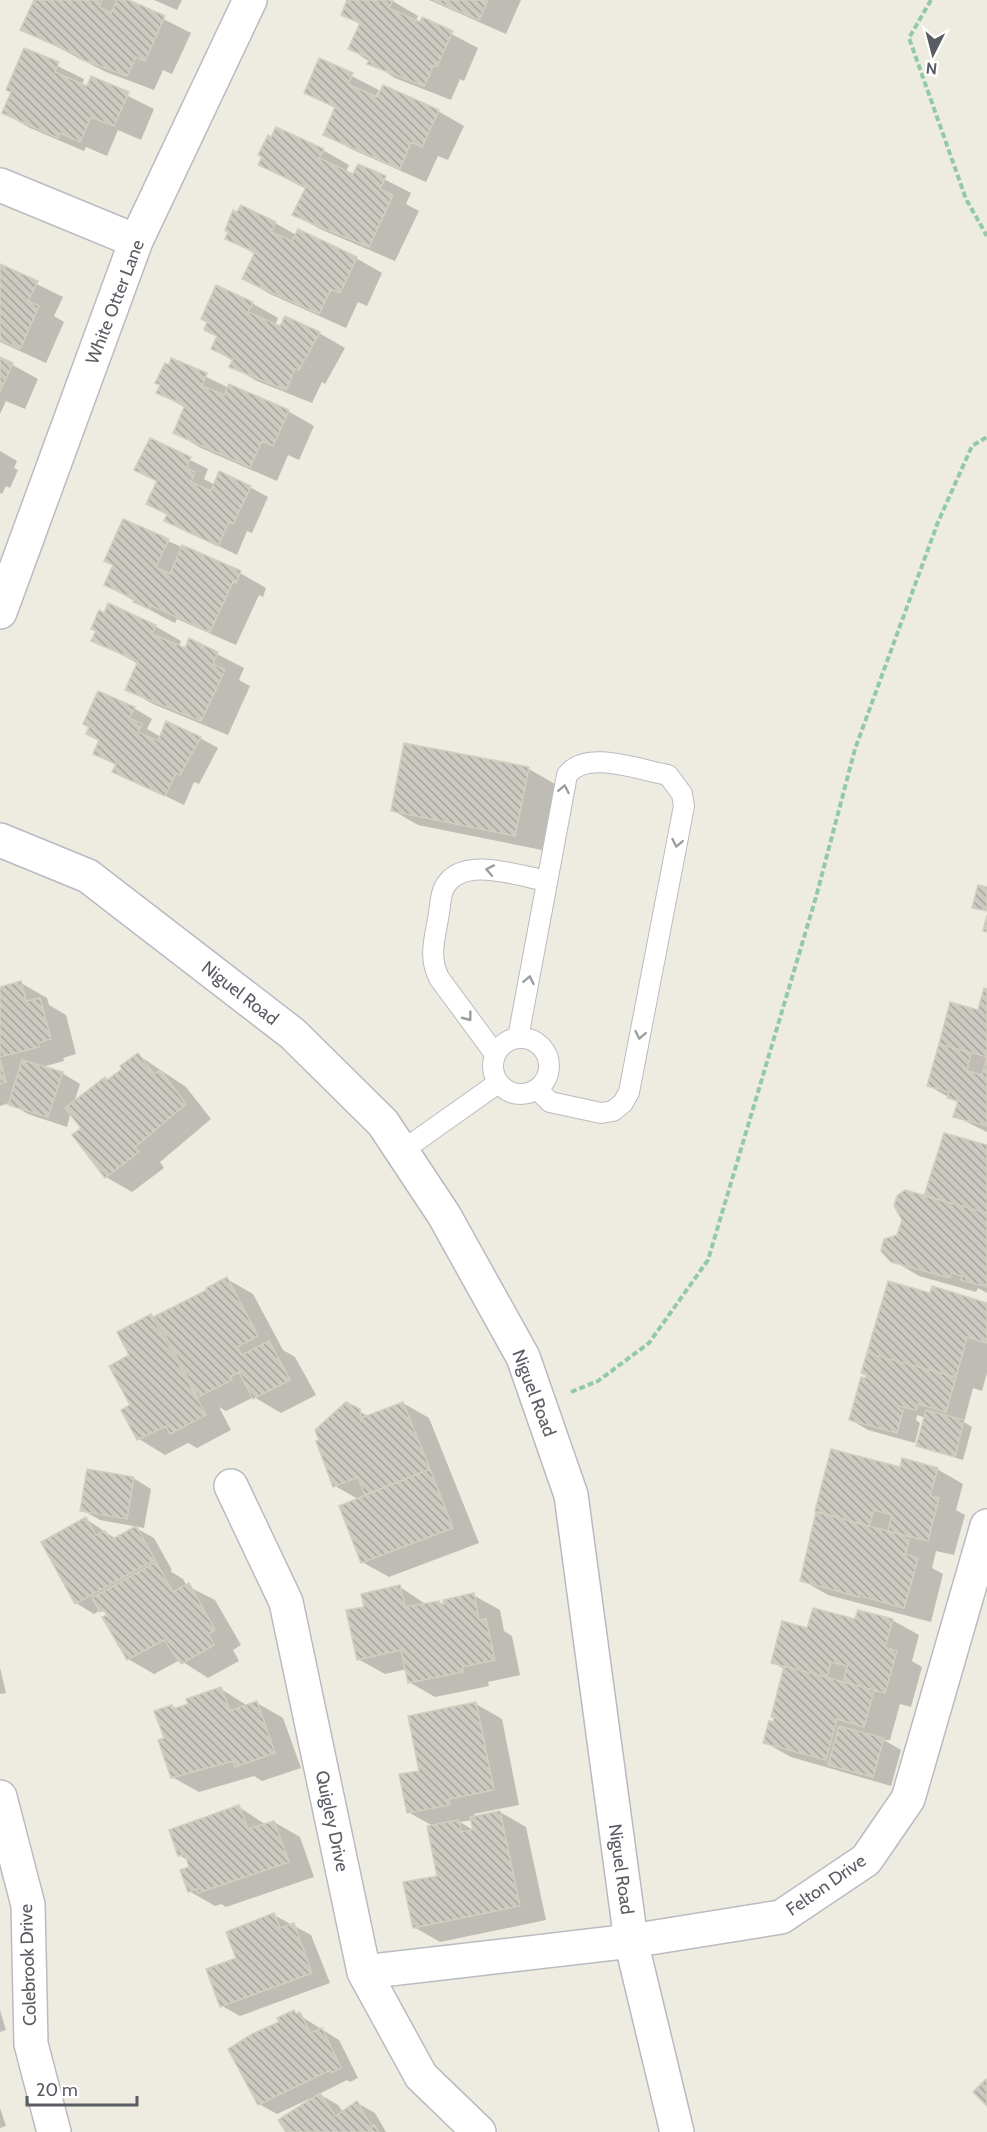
<svg xmlns="http://www.w3.org/2000/svg" width="987" height="2132" font-family="Cabin,sans-serif">
  <style>
    .shadow { fill: #0003; fill-rule: evenodd }
    .building { fill: url(#building-back-hatch); stroke: #d3cebe; stroke-width: 1.5 }
    .lines { fill: none; stroke-linecap: round; stroke-linejoin: round }
    .service-casing { stroke: #b9bbc1; stroke-width: 22 }
    .minor-casing { stroke: #b9bbc1; stroke-width: 36 }
    .secondary-casing { stroke: #b7bac1; stroke-width: 36 }
    .path { stroke: #93caa6; stroke-width: 4; stroke-dasharray: 6 3; stroke-linecap: butt }
    .service { stroke: #fff; stroke-width: 20 }
    .minor { stroke: #fff; stroke-width: 33 }
    .secondary { stroke: #fff; stroke-width: 33 }
    .oneway { stroke: #9b9ea1 }
    .labels { text-anchor: middle; stroke-width: 4.5; stroke-linejoin: round; paint-order: stroke }
    .street-label { font-size: 18px; fill: #595d63; stroke: #fff }
  </style>
  <defs>
    <pattern id="building-back-hatch" width="6" height="6" patternUnits="userSpaceOnUse" patternTransform="scale(1.5)"><rect width="6" height="6" fill="#cbc9c0"/><path d="M-1 5l2 2M0 0l6 6M5-1l2 2" fill="none" stroke="#a8a6a0"/></pattern>
  </defs>
  <rect width="100%" height="100%" fill="#eeece1"/>
  <path class="shadow" d="M36 0H126L191 33 172 74 163 70 154 90 106 72 22 29Z
    M154 0H182L177 10Z
    M349 0H391L418 16 416 21 421 24 423 19 478 48 464 81 460 79 451 100 395 78 350 49 361 25 342 14Z
    M429 0H521L506 34Z
    M25 50 84 79 82 86 88 88 92 78 154 109 141 140 118 130 107 156 86 147 84 151 30 128 4 113Z
    M320 60 379 90 375 98 438 111 464 126 448 160 438 156 426 182 351 149 325 134 336 109 306 92Z
    M323 150 349 165 346 172 354 176 359 166 411 193 406 204 419 211 395 261 320 229 294 214 306 189 260 165Z
    M275 223 296 235 298 231 356 258 382 273 367 306 358 302 346 328 270 294 244 279 255 254 227 238Z
    M0 266 63 297 54 316 64 322 46 363 0 342Z
    M252 303 278 318 275 325 319 333 345 348 325 384 322 382 312 403 257 381 231 366 233 361 213 349 219 336Z
    M0 358 38 379 25 409 6 401 0 414Z
    M172 360 229 388 288 411 314 426 299 460 288 455 277 481 201 448 175 433 186 408 158 393Z
    M150 440 208 469 204 479 215 485 250 487 268 497 252 533 247 531 237 555 166 520 168 515 158 482 136 470Z
    M0 451 17 461 14 468 18 470 10 488 6 486 2 494 0 493Z
    M168 541 240 573 266 588 263 597 259 595 236 645 177 619 175 623 161 616 106 585 114 566Z
    M155 626 181 641 179 647 186 650 190 640 244 668 239 680 250 686 228 735 153 704 127 689 139 664 93 640Z
    M134 708 152 719 147 729 161 737 200 738 218 748 199 784 194 782 184 805 114 771 117 766 95 753Z
    M406 744 529 769 555 784 542 850 418 825 392 810Z
    M21 983 47 998 49 1005 66 1015 76 1054 63 1058 64 1061 42 1067 62 1073 80 1084 74 1103 124 1069 138 1055 186 1087 211 1119 160 1162 164 1168 132 1192 106 1177 83 1129 71 1112 67 1127 28 1114 9 1103 0 1106V993Z
    M987 991V1132L955 1116 959 1103 929 1086 951 1004 979 1012Z
    M987 1147V1293L978 1288 976 1292 919 1276 892 1260 899 1237 925 1198Z
    M227 1279 253 1294 283 1350 295 1357 316 1395 281 1413 254 1397 226 1411 219 1407 231 1430 197 1448 188 1443 165 1455 139 1439 123 1411 132 1405 131 1356 151 1315 155 1317 209 1291Z
    M931 1295 987 1304V1373L982 1391 973 1388 964 1422 972 1427 963 1460 918 1446 926 1418 917 1415 916 1420 920 1423 915 1443 868 1430 851 1420 867 1379Z
    M403 1403 429 1418 479 1543 389 1577 362 1562 358 1499 335 1486 347 1404 369 1417Z
    M833 1451 901 1469H937L963 1484 956 1510 965 1515 954 1555 936 1551 932 1568 943 1574 931 1622 828 1595 802 1580Z
    M133 1478 151 1489 144 1528 100 1520 82 1510Z
    M86 1519 116 1539 136 1528 154 1538 172 1570 170 1571 183 1579 187 1586 215 1600 241 1645 233 1650 239 1661 208 1678 180 1660 154 1674 128 1659 109 1615 101 1610 94 1614 76 1603Z
    M400 1587 427 1605 439 1602 446 1606 473 1595 500 1610 504 1631 512 1636 520 1675 488 1682 489 1686 435 1697 409 1682 407 1669 385 1674 358 1659 366 1608Z
    M892 1620 919 1635 912 1661 922 1667 911 1707 900 1704 890 1740H884L901 1750 891 1786 791 1757 764 1742 774 1724 784 1669 773 1662 808 1629 856 1621Z
    M0 1668 6 1693 0 1694Z
    M221 1689 248 1706 257 1703 283 1718 301 1768 262 1781 254 1776 199 1792 172 1777V1706L177 1709Z
    M476 1704 502 1719 519 1805 474 1814 475 1818 500 1812 526 1827 546 1920 440 1942 414 1927 439 1877 433 1826 408 1812 420 1772ZM472 1820 475 1831 460 1822Z
    M239 1807 266 1825 274 1822 300 1837 314 1877 226 1907 221 1904 215 1906 189 1891 191 1867 189 1861 179 1855Z
    M274 1915 311 1935 330 1983 240 2016 222 2006 238 1959Z
    M0 2010 6 2030 0 2032Z
    M294 2012 339 2040 358 2078 350 2082 347 2080 319 2094 338 2105 343 2112 357 2103 375 2113 386 2132H288L311 2098 277 2114 259 2104 281 2023Z
    M0 2108 6 2126 0 2128Z"/>
  <path class="building" d="M34 0H102L99 7 111 13 117 0H129L165 16 145 61 136 57 127 76 78 58 80 56 20 30Z
    M347 0H393L389 8 420 22 422 17 453 31 437 67 434 65 424 86 367 64 370 58 348 49 360 23 341 15Z
    M433 0H488L479 20Z
    M24 48 59 62 55 72 87 86 91 76 129 92 114 126 91 117 80 142 60 133 58 138 2 113 11 92 6 90Z
    M319 58 353 73 348 84 377 97 383 85 439 110 422 147 411 142 400 169 323 135 335 107 304 93Z
    M276 127 324 149 319 158 353 174 358 164 386 176 380 189 393 195 369 247 292 215 306 187 258 165 262 157 258 155 268 135 271 137Z
    M241 205 276 222 271 232 292 241 298 229 357 257 340 293 331 289 319 314 242 279 255 252 225 239 228 232 225 230 233 210 237 212Z
    M0 264 38 281 28 301 39 306 20 349 0 340Z
    M216 285 253 302 248 312 280 326 285 316 320 332 299 370 295 369 286 390 229 367 233 359 211 349 217 336 204 330 207 322 201 319Z
    M0 357 13 363 0 392Z
    M171 358 207 373 202 386 224 395 229 384 289 410 273 446 262 441 250 467 173 433 185 405 156 393 160 385 155 383 165 363 169 365Z
    M150 438 191 457 186 468 195 472 191 482 211 491 219 471 251 486 233 524 229 522 218 546 164 521 167 514 146 504 157 481 134 470Z
    M123 519 169 539 156 567 170 574 182 545 241 571 236 583 233 582 210 632 150 605 149 609 133 602 135 599 104 585 113 565 104 561Z
    M108 603 156 625 152 634 185 648 189 638 218 652 213 664 225 670 201 721 125 690 138 661 91 641 96 631 91 629 99 610 104 613Z
    M98 691 135 707 129 718 142 724 138 732 158 741 166 721 201 737 180 775 176 773 165 796 112 772 116 764 93 754 99 740 86 734 89 727 83 724Z
    M404 743 529 767 515 836 391 811Z
    M978 885 987 887V911L972 908Z
    M987 915V932L983 931Z
    M21 981 26 1001 40 998 51 1039 38 1043 39 1047 0 1057V987Z
    M984 988 987 989V1057L939 1044 950 1002 978 1010Z
    M939 1044 971 1053 967 1071 982 1075 987 1057V1126L953 1117 958 1101 947 1098 949 1092 927 1086Z
    M138 1053 154 1074 160 1070 186 1104 135 1147 139 1152 105 1178 72 1135 81 1128 65 1108 105 1077 107 1080 122 1069 120 1066Z
    M0 1059 6 1082 0 1084Z
    M22 1060 63 1072 48 1117 8 1105Z
    M944 1133 987 1145V1213L924 1196Z
    M905 1190 987 1213V1287L961 1280 962 1276 951 1273 950 1278 891 1262 881 1251 884 1239 897 1235 902 1220 894 1206 897 1196Z
    M227 1277 258 1336 237 1347 242 1355 269 1341 290 1380 253 1399 239 1372 231 1376 232 1380 198 1397 155 1316 207 1290 206 1288Z
    M888 1281 930 1293 932 1286 987 1303V1343L967 1337 956 1377 867 1353Z
    M151 1314 206 1415 170 1434 166 1426 137 1440 121 1410 130 1405 109 1366 129 1355 117 1332Z
    M867 1353 956 1377 946 1412 918 1404 916 1410 899 1406V1410L903 1411 897 1433 849 1420 861 1377 866 1378V1375L861 1373Z
    M346 1402 360 1409 361 1422V1418L403 1402 430 1469 365 1495 358 1477 333 1487 316 1441 319 1440 315 1430Z
    M926 1410 964 1420 955 1457 916 1446Z
    M831 1449 900 1467 902 1458 938 1468 930 1496 939 1498 928 1541 888 1531 892 1515 874 1510 869 1526 815 1511Z
    M87 1469 134 1477 127 1519 80 1511Z
    M430 1469 453 1528 361 1563 339 1506Z
    M816 1512 910 1537 905 1554 918 1558 904 1608 864 1597V1595L860 1593 859 1597 800 1581Z
    M86 1517 96 1535 105 1531 111 1540 136 1526 155 1560 75 1604 41 1542Z
    M156 1562 173 1592 189 1583 215 1630 208 1634 214 1645 181 1664 164 1640 127 1660 102 1617 107 1615 104 1610 100 1612 92 1598Z
    M400 1585 405 1607 439 1601 440 1604H444L443 1600 474 1593 479 1620 486 1619 495 1660 462 1667 463 1672 408 1683 401 1650 357 1660 346 1610 364 1607 361 1594Z
    M813 1608 855 1619 858 1610 893 1619 885 1647 897 1651 885 1693 843 1682 847 1666 831 1662 827 1677 771 1663 782 1621 807 1628Z
    M784 1666 874 1690 864 1727 837 1719 826 1760 763 1743 769 1721 773 1722 774 1718 771 1717Z
    M221 1687 230 1711 257 1701 275 1753 235 1767 233 1761 171 1778 158 1740 164 1738 154 1711 172 1705 173 1709 188 1704 186 1699Z
    M476 1702 494 1790 449 1799 450 1805 407 1813 399 1774 419 1771 408 1716Z
    M839 1726 884 1738 873 1777 828 1765Z
    M239 1805 248 1829 274 1821 289 1862 198 1893 197 1889 188 1892 180 1870 189 1867 185 1854 178 1856 169 1830Z
    M500 1811 520 1906 413 1928 403 1882 437 1876 427 1826 459 1820 461 1832 473 1830 470 1817Z
    M274 1913 280 1928 294 1923 312 1973 220 2007 206 1969 236 1958 226 1932Z
    M294 2010 296 2014 300 2012 310 2033 322 2028 341 2068 331 2073 330 2070 258 2105 228 2049 252 2034 279 2022 277 2018Z
    M986 2079 987 2080V2106L973 2092Z
    M320 2093 335 2116 357 2101 372 2127 374 2125 379 2132H286L278 2120Z"/>
  <g class="lines">
    <defs>
      <path id="service" d="M493 1066a28 28 0 1 1 56 0a28 28 0 1 1-56 0Z
        M518 1038 567 775C586 749 639 770 668 775L682 794 684 806 629 1092 623 1103 613 1111 601 1113 550 1102 537 1089
        M495 1054 439 978C429 958 434 941 438 919 440 910 440 896 444 888 461 854 518 876 547 881
        M402 1151 498 1083"/>
      <path id="minor" d="M0 185 136 241
        M0 612 136 241 250 0
        M231 1486 286 1602 364 1972 421 2076 479 2132
        M0 1797 28 1905 31 2044 54 2132
        M364 1972 631 1941 781 1917 866 1860 908 1799 987 1526"/>
      <path id="secondary" d="M0 840 88 876 293 1034 383 1123 444 1215 523 1357 571 1495 631 1941 677 2132"/>
    </defs>
    <use href="#service" class="service-casing"/>
    <use href="#minor" class="minor-casing"/>
    <use href="#secondary" class="secondary-casing"/>
    <path class="path" d="M931 0 909 38 966 199 987 236
      M571 1392 598 1381 649 1343 708 1260 816 897 855 749 938 522 972 446 987 437"/>
    <use href="#service" class="service"/>
    <use href="#minor" class="minor"/>
    <use href="#secondary" class="secondary"/>
  </g>
  <defs><path id="oneway-chevron" d="M-2-3.5L2.5 0L-2 3.5" fill="none" stroke-width="1.6" stroke-linecap="round" stroke-linejoin="round" transform="scale(1.5)"/></defs>
  <g class="oneway">
    <use href="#oneway-chevron" transform="translate(564 789) rotate(-79)"/>
    <use href="#oneway-chevron" transform="translate(677 843) rotate(101)"/>
    <use href="#oneway-chevron" transform="translate(490 870) rotate(-169)"/>
    <use href="#oneway-chevron" transform="translate(529 980) rotate(-79)"/>
    <use href="#oneway-chevron" transform="translate(468 1017) rotate(53)"/>
    <use href="#oneway-chevron" transform="translate(640 1035) rotate(101)"/>
  </g>
  <g class="labels">
    <g class="street-label">
      <text transform="translate(115 302) rotate(-69)" y="6">White Otter Lane</text>
      <text transform="translate(240 993) rotate(38)" y="6">Niguel Road</text>
      <text transform="translate(534 1393) rotate(69)" y="6">Niguel Road</text>
      <text transform="translate(332 1821) rotate(78)" y="6">Quigley Drive</text>
      <text transform="translate(621 1869) rotate(82)" y="6">Niguel Road</text>
      <text transform="translate(826 1885) rotate(-35)" y="6">Felton Drive</text>
      <text transform="translate(28 1965) rotate(-92)" y="6">Colebrook Drive</text>
    </g>
  </g>
  <g transform="translate(933 54) rotate(186)" stroke="#ffffff" stroke-width="4.5" paint-order="stroke">
  <path d="M0-4.5L10 22L0 15L-10 22Z" fill="#595d63"/>
  <text y="-9" font-size="16" font-weight="bold" text-anchor="middle" fill="#595d63">N</text>
  </g>
  <path d="M27 2096v9h110v-9" fill="none" stroke="#595d63" stroke-width="3"/>
  <text x="36" y="2096" font-size="18" fill="#595d63" stroke="#ffffff" stroke-width="4.5" paint-order="stroke">20 m</text>
</svg>
